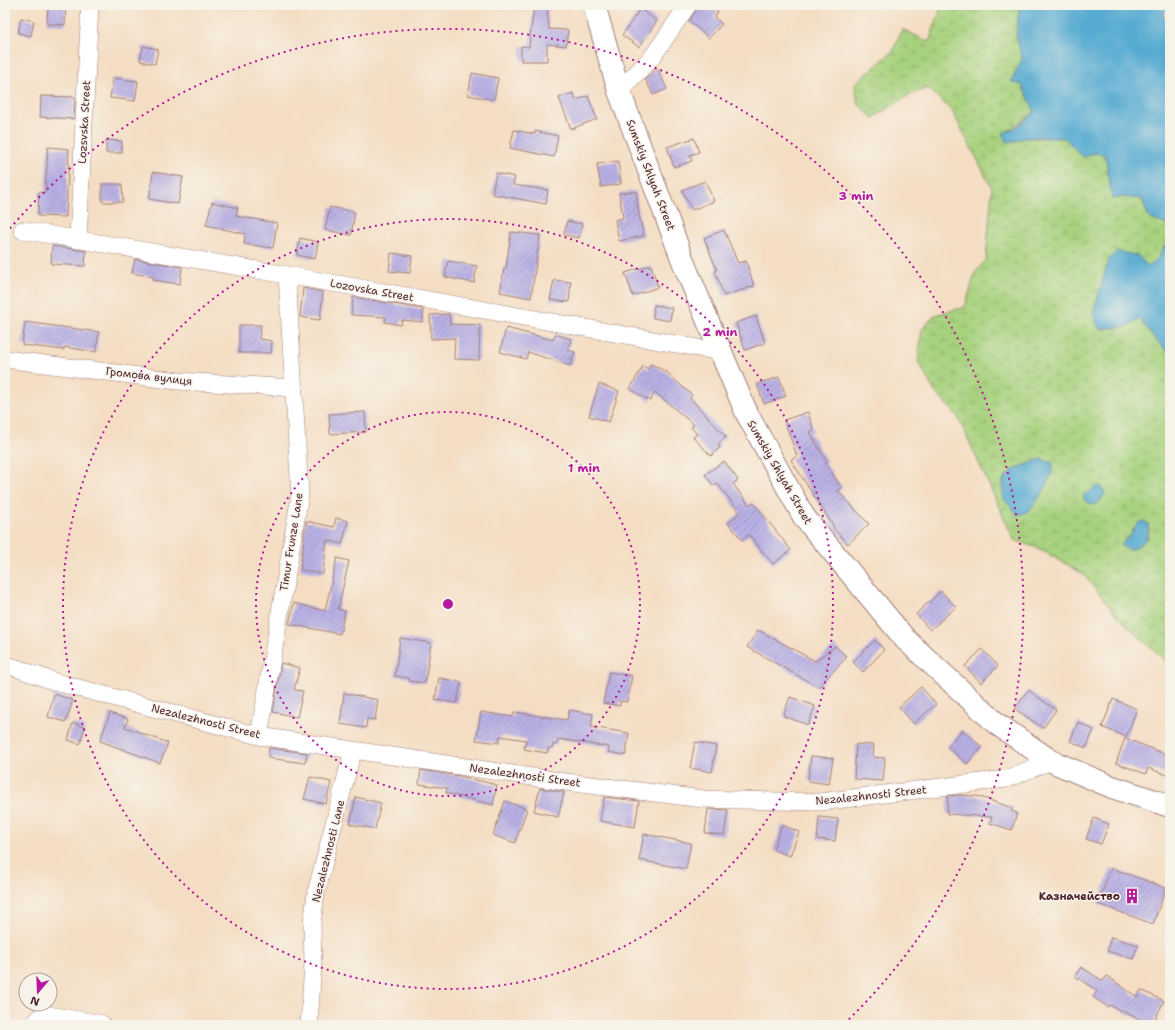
<svg xmlns="http://www.w3.org/2000/svg" width="1175" height="1030" font-family="'Shantell Sans',sans-serif">
  <style>
    .wetland { fill: url(#wetland-marsh); stroke: #787854; fill-rule: evenodd }
    .water { fill: #57abd2; stroke: #50657e }
    .building { fill: url(#building-hatch) }
    .lines { fill: none; stroke-linecap: round; stroke-linejoin: round }
    .minor-casing { stroke: #9f7e76; stroke-width: 18 }
    .secondary-casing { stroke: #9f7e76; stroke-width: 24 }
    .minor { stroke: #fff; stroke-width: 17 }
    .secondary { stroke: #fff; stroke-width: 22 }
    .ring { fill: none; stroke: #b5179e; stroke-width: 2; stroke-dasharray: 2 4 }
    .labels { text-anchor: middle; stroke-width: 3; stroke-linejoin: round; paint-order: stroke }
    .street-label { font-size: 11px; fill: #4a1f2b; stroke: #f7f3e8 }
    .poi-label { font-size: 11px; font-weight: bold; fill: #4a1f2b; stroke: #f7f3e8; text-anchor: end }
    .centre { fill: #b5179e; stroke: #f7f3e8; stroke-width: 2 }
    .ring-label { font-size: 12px; text-anchor: middle; font-weight: bold; fill: #b5179e; stroke: #f7f3e8; stroke-width: 3; stroke-linejoin: round; paint-order: stroke }
  </style>
  <defs>
    <pattern id="wetland-marsh" width="20" height="14" patternUnits="userSpaceOnUse"><rect width="20" height="14" fill="#a7d27e"/><path d="M1 5h8M5 5V1M11 12h8M15 12V8" fill="none" stroke="#91b46d"/></pattern>
    <pattern id="building-hatch" width="6" height="6" patternUnits="userSpaceOnUse"><rect width="6" height="6" fill="#b9b1e5"/><path d="M-1 1l2-2M0 6l6-6M5 7l2-2" fill="none" stroke="#988fba"/></pattern>
  </defs>
  <rect width="100%" height="100%" fill="#f7f3e8"/>
  <filter id="ink" filterUnits="userSpaceOnUse"><feTurbulence type="fractalNoise" baseFrequency=".025" numOctaves="2"/><feDisplacementMap in="SourceGraphic" scale="8" xChannelSelector="R" yChannelSelector="G"/><feConvolveMatrix kernelMatrix="1 2 1 2 8 2 1 2 1" color-interpolation-filters="sRGB"/></filter>
  <filter id="wash" filterUnits="userSpaceOnUse"><feTurbulence type="fractalNoise" baseFrequency=".012" numOctaves="4" result="noise"/><feDisplacementMap in="SourceGraphic" scale="16" xChannelSelector="R" yChannelSelector="G"/><feGaussianBlur stdDeviation="0.9" result="paint"/><feColorMatrix in="noise" values="0 0 0 0 0 0 0 0 0 0 0 0 0 0 0 0 0 1.4 0 .05"/><feComposite in="paint" operator="in"/></filter>
  <g filter="url(#wash)">
    <rect width="100%" height="100%" fill="#f4ddc2"/>
    <path class="wetland" d="M942 5H1020L1016 33 1022 59 1011 82 1022 84 1035 112 1003 134 1014 142 1024 138H1065L1083 157 1095 153 1106 155 1112 199 1124 197 1142 199 1149 218 1170 226V248L1164 246 1159 257 1149 267 1138 256 1103 280 1093 313 1125 327 1140 319 1152 336 1170 354V665L1120 619 1083 574 1040 549 1014 540 958 417 935 392 918 362 922 329 935 315 965 307 975 273 986 260 992 188 952 111 928 88 909 95 873 118 858 104 855 84 893 51 902 29 929 42ZM1023 467 1053 470 1049 480 1028 511 1001 486C1003 475 1012 470 1023 467ZM1148 524 1149 531 1147 539 1123 541Z"/>
    <path class="water" d="M1020 5H1169L1163 16 1170 21V226L1149 218 1142 199 1124 197 1112 199 1105 155 1095 153 1083 157 1065 138C1052 138 1038 136 1025 138 1018 139 1014 142 1006 142L1003 134 1016 127 1035 112 1022 85 1011 82 1022 59 1016 33Z
      M1164 246 1170 248V354L1152 336 1140 319 1125 327 1099 329 1093 313 1109 259 1117 251 1138 256 1149 267 1159 257Z
      M1041 459 1053 463C1053 477 1039 501 1029 510 1026 513 1021 514 1018 515L1003 498V480L1013 470Z
      M1100 485 1105 493 1100 501 1093 505 1084 500V495Z
      M1143 521 1148 524C1150 538 1143 544 1130 550L1121 546C1123 540 1127 540 1130 536 1134 529 1135 523 1143 521Z"/>
    <g id="blocks">
      <path class="building" d="M48 5H66L65 25 47 24Z
        M534 5H547L549 29 568 30 566 46 547 44V61H521V46L529 47Z
        M699 5H711L718 12 714 17 722 24 709 38 689 21Z
        M640 9 657 21 639 47 622 35Z
        M21 18 34 21 31 36 18 33Z
        M143 46 158 49 155 64 140 61Z
        M657 68 667 89 653 95 645 79Z
        M472 73 498 78 494 100 468 95Z
        M113 78 138 81 135 101 110 98Z
        M573 93 576 100 588 96 597 119 571 129 559 98Z
        M41 96 75 97 74 119 40 117Z
        M514 130 535 134V131L558 136 554 157 510 148Z
        M694 138 699 152 690 155 692 161 674 167 667 147Z
        M106 140 122 141V153H106Z
        M48 147 69 149 66 217 38 216 39 192 45 193Z
        M618 161 621 184 601 187 597 164Z
        M153 172 183 177 178 204 149 199Z
        M496 173 515 177 513 185 548 190 546 204 492 194Z
        M705 181 714 201 692 210 682 190Z
        M102 184H122L123 202H102Z
        M636 191 639 215 644 236 619 241 615 220 623 218 619 193Z
        M212 202 238 208 236 216 277 223 273 248 244 244 245 234 206 225Z
        M330 207 355 212 351 235 325 230Z
        M567 221 582 224 579 238 564 235Z
        M724 230 738 263 746 261 754 286 724 296 715 271 717 270 704 238Z
        M511 232 540 235 531 298 500 292 504 268H506Z
        M300 238 318 242 315 259 297 255Z
        M52 246 86 251 85 266 51 264Z
        M391 253 412 256 410 273 389 271Z
        M135 259 182 267 180 284 153 280 154 277 132 273Z
        M448 261 477 266 474 283 445 277Z
        M651 265 658 287 633 296 625 273Z
        M554 280 571 282 569 302 550 300Z
        M303 288 323 292 320 320 300 317Z
        M353 297 423 309V322L402 320 401 325 385 322 386 317 351 315Z
        M654 305 672 308 670 321 653 318Z
        M449 314 450 324 480 325 479 360 454 359 455 338 431 339 430 315Z
        M756 316 765 343 745 350 736 323Z
        M25 322 99 332 96 352 64 347V350L22 345Z
        M239 325H261L259 339 272 341 271 353H239Z
        M506 328 553 340 555 334 571 339 568 350 575 352 570 366 528 352 526 359 500 352Z
        M651 364 666 372 692 395 690 398 726 437 718 444 720 447 711 456 693 437 697 434 691 427 694 425 655 392 650 401 630 389 643 366 648 369Z
        M779 377 786 396 764 404 757 384Z
        M599 384 619 391 609 422 589 416Z
        M365 412 366 432 330 434 329 414Z
        M808 412 814 431 810 432 827 462 825 463 842 488 838 491 869 524 848 544 833 528 834 527 791 460 797 456 784 420Z
        M724 461 738 480 733 484 749 505 753 502 791 550 773 564 749 535 742 540 728 523 740 513 717 483 714 486 705 475Z
        M336 518 348 521 342 544 327 540 323 574 300 570 306 521 334 527Z
        M337 558 349 561 338 609 345 611 340 634 289 624 294 603 325 611Z
        M941 591 956 607 930 630 916 614Z
        M758 630 815 661 835 646 847 657 818 687 747 647Z
        M400 638 431 643 425 683 409 681V678L395 676Z
        M875 640 884 650 863 672 853 662Z
        M982 649 998 666 981 683 965 666Z
        M281 663 300 668 294 690 303 691 297 717 273 712Z
        M609 672 632 676 627 702 620 701V706L603 703Z
        M439 678 461 682 457 703 435 700Z
        M921 687 936 704 914 724 899 707Z
        M1028 690 1056 710 1043 728 1015 709Z
        M344 693 378 700 375 720 367 719 366 728 340 724Z
        M54 694 73 700 66 722 48 717Z
        M790 697 815 706 808 725 783 716Z
        M1113 699 1137 709 1126 737 1102 727Z
        M569 710 593 714 591 727 629 733 626 755 608 752 609 747 558 739 557 745 553 744 552 748H548L547 753 524 749 526 740 500 736 499 743 476 740 481 712 513 717 514 712 567 720Z
        M110 713 128 719 125 727 168 743 160 763 100 741Z
        M1078 722 1094 730 1086 748 1070 741Z
        M73 723 85 727 80 744 68 740Z
        M962 730 982 747 967 764 947 747Z
        M1125 738 1170 756V776L1148 768 1146 774 1116 763Z
        M695 742 716 746 712 772 690 768Z
        M856 744 874 745 873 757 885 758 883 781 854 779Z
        M269 748 307 753 305 763 268 758Z
        M811 756 833 758 829 784 808 781Z
        M421 770 460 776 497 785 493 805 446 793 447 788 419 784Z
        M310 777 331 782 326 804 304 799Z
        M540 788 564 792 558 817 534 811Z
        M957 795 977 796 1013 808 1011 811 1017 813 1012 830 990 823 992 817 947 814 948 796Z
        M356 797 381 803 375 829 350 824Z
        M604 797 639 801 635 827 600 821Z
        M505 801 527 809 515 843 493 835Z
        M708 809 728 810 724 835 705 833Z
        M819 817 838 819 835 841 817 839Z
        M1094 818 1109 824 1101 844 1086 839Z
        M782 825 799 832 790 856 773 850Z
        M644 834 691 843 686 869 639 860Z
        M1111 868 1166 888 1153 924 1098 904Z
        M1111 937 1138 945 1133 959 1107 951Z
        M1081 967 1103 981 1107 976 1137 997 1141 990 1164 1001 1152 1025 1109 1005 1108 1007 1093 997 1097 991 1075 976Z"/>
    </g>
  </g>
  <g filter="url(#ink)">
    <use href="#blocks" fill-opacity="0" stroke="#9f7e76" stroke-width="1"/>
    <g class="lines">
      <defs>
        <path id="minor" d="M619 91 653 56 688 5
          M22 230 287 275 721 352
          M78 240 90 5
          M5 359 178 381 294 388
          M5 664 56 682 259 736 566 782 703 799 820 802 1006 779 1051 761
          M259 736 300 495 287 275
          M33 1025 43 1014 102 1024
          M309 1025 313 963 312 924 316 893 353 750"/>
        <path id="secondary" d="M594 5 619 91 686 269 747 414 804 517 906 640 997 724 1051 761 1112 787 1170 806"/>
      </defs>
      <use href="#minor" class="minor-casing"/>
      <use href="#secondary" class="secondary-casing"/>
      <use href="#minor" class="minor"/>
      <use href="#secondary" class="secondary"/>
    </g>
  </g>
  <g class="ring">
    <circle cx="448" cy="604" r="192"/>
    <circle cx="448" cy="604" r="385"/>
    <path d="M6 233A577 577 0 1 1 845 1023"/>
  </g>
  <defs>
    <symbol id="building-bare" viewBox="-9 -9 18 18"><path d="M-4-6H4V6H1V3H-1V6H-4ZM-2.5-4.3h1.7v1.8h-1.7ZM.8-4.3h1.7v1.8H.8ZM-2.5-1h1.7V.8h-1.7ZM.8-1h1.7V.8H.8Z" fill="#b5179e" stroke="#f7f3e8" stroke-width="2.5" paint-order="stroke"/></symbol>
  </defs>
  <g fill-rule="evenodd">
    <use href="#building-bare" x="1121" y="885" width="22" height="22"/>
  </g>
  <g class="labels">
    <g class="street-label">
      <text transform="translate(84 122) rotate(-87)" y="4">Lozsvska Street</text>
      <text transform="translate(651 175) rotate(69)" y="4">Sumskiy Shlyah Street</text>
      <text transform="translate(372 290) rotate(10)" y="4">Lozovska Street</text>
      <text transform="translate(149 376) rotate(7)" y="4">Громова вулиця</text>
      <text transform="translate(780 472) rotate(60)" y="4">Sumskiy Shlyah Street</text>
      <text transform="translate(291 542) rotate(-81)" y="4">Timur Frunze Lane</text>
      <text transform="translate(206 721) rotate(14)" y="4">Nezalezhnosti Street</text>
      <text transform="translate(525 775) rotate(8)" y="4">Nezalezhnosti Street</text>
      <text transform="translate(871 795) rotate(-6)" y="4">Nezalezhnosti Street</text>
      <text transform="translate(328 851) rotate(-76)" y="4">Nezalezhnosti Lane</text>
    </g>
    <g class="poi-label">
      <text x="1120" y="900">Казначейство</text>
    </g>
  </g>
  <circle cx="448" cy="604" r="6" class="centre"/>
  <g class="ring-label">
    <text x="856" y="200">3 min</text>
    <text x="720" y="336">2 min</text>
    <text x="584" y="472">1 min</text>
  </g>
  <rect width="1175" height="1030" fill="none" stroke="#f7f3e8" stroke-width="20"/>
  <g transform="translate(38 992) rotate(199)"><circle r="19" fill="#f7f3e8" stroke="#b29e9c"/>
  <path d="M0-3L7 15L0 10L-7 15Z" fill="#b5179e"/>
  <text y="-6" font-size="11" font-weight="bold" text-anchor="middle" fill="#4a1f2b">N</text>
  </g>
</svg>
